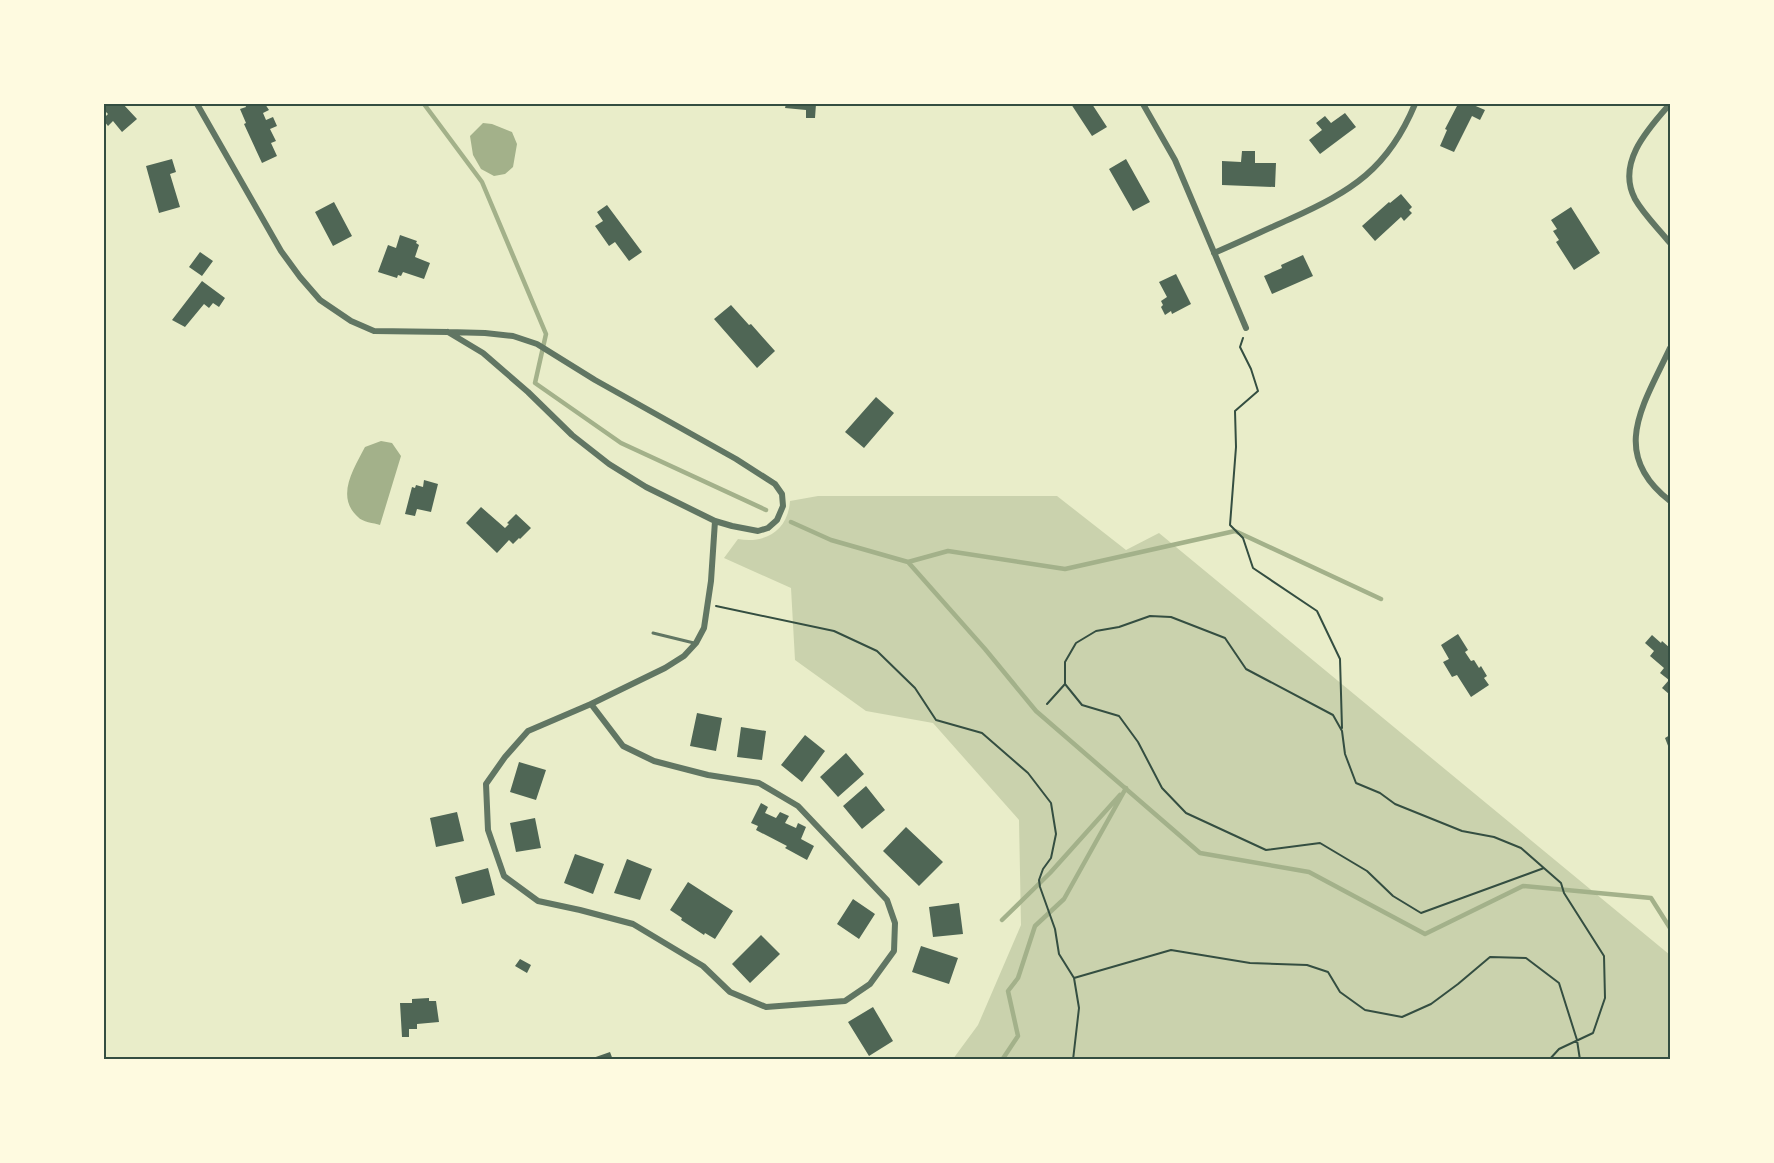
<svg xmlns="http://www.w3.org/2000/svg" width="1774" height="1163" font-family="'Fira Sans',sans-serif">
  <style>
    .green { fill: #cad2ad }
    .water { fill: #a3b18a }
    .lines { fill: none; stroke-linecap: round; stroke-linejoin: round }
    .stream { stroke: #a3b18a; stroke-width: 4.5 }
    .building { fill: #4f6655 }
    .path { stroke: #344e41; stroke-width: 2 }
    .service { stroke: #617663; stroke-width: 3 }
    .minor { stroke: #617663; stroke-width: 6 }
    .neatline { fill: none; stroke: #344e41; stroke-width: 2 }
  </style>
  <rect width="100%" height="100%" fill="#e9edc9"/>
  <path class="green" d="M818 496H1057L1126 550 1159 533 1670 955V1059H953L978 1025 1021 925 1019 820 933 723 866 711 795 660 791 588 724 558 738 539C765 544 788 531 790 501Z"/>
  <path class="water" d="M483 123 492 124 512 132 517 144 513 167 505 174 494 176 481 169 473 155 470 136Z
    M381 441 392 443 401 456 380 525C374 523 362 522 358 517 335 497 354 468 365 447Z"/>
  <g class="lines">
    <path class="stream" d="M424 104 482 182 546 334 535 383 621 443 766 510
      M791 522 831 540 908 562 985 649 1036 711 1200 853 1309 872 1425 934 1523 886 1651 898 1670 928
      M908 562 948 551 1065 569 1235 531 1381 599
      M1002 920 1050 873 1120 795
      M1002 1060 1018 1036 1008 991 1018 978 1035 926 1064 899 1126 788"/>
  </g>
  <path class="building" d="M104 104H123L137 119 122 132 113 121 108 126 104 121V118L108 114 104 110Z
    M245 104H265L269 110 263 113 266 120 273 117 277 126 270 129 276 141 271 143 277 156 262 163 244 124 246 123 240 109 246 107Z
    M786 104H816L815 118H806V110L785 108Z
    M1071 104H1092L1107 127 1092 136Z
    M1458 104H1471L1485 110 1480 120 1472 116 1454 152 1440 146 1447 130 1445 129Z
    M1345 113 1356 127 1320 154 1309 140 1322 130 1316 123 1325 116 1331 123Z
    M1242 151H1255V163H1276L1275 187 1222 185V161L1241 162Z
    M172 159 176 172 170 174 180 207 159 213 146 166Z
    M1126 159 1150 202 1133 211 1109 169Z
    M1401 194 1412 207 1409 210 1412 213 1404 221 1401 217 1375 241 1362 226 1389 202 1390 203Z
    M334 202 352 236 333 246 315 212Z
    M607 205 642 252 629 261 615 242 609 246 595 226 603 221 597 212Z
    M1571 207 1600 253 1574 270 1556 242 1559 240 1553 231 1557 229 1551 220Z
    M400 235 417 241 416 243 419 245 415 257 430 263 424 279 403 272 401 276 398 275 397 278 378 272 388 245 396 248Z
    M200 252 213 261 202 276 189 267Z
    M1303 255 1313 276 1272 294 1264 276 1282 268 1281 265Z
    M1176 274 1191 304 1172 314 1171 311 1165 315 1161 307 1163 305 1161 301 1167 297 1159 282Z
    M202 281 225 298 219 307 213 303 209 308 204 304 185 327 172 320Z
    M731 305 749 325 751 324 775 351 757 368 714 319Z
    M876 397 894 413 864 448 845 432Z
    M424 480 438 484 431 512 417 509 415 516 405 514 412 487 415 488 416 485 423 487Z
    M481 507 505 528 509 524 507 523 516 514 531 528 520 539 519 538 513 544 509 540 497 553 466 523Z
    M1458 634 1468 650 1465 652 1471 661 1474 660 1479 668 1481 666 1487 676 1484 678 1489 685 1471 697 1457 675 1452 677 1443 662 1449 659 1441 645Z
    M1652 635 1661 643 1662 641 1670 648V693L1669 694 1662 688 1669 680 1660 673 1664 668 1650 656 1654 651 1645 643Z
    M697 713 722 718 716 751 690 746Z
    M741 727 766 731 762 760 737 757Z
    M805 735 825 751 802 782 781 765Z
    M1670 735V751L1665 738Z
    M846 753 864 774 838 797 820 777Z
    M519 762 546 770 536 800 510 792Z
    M866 786 885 810 862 829 843 806Z
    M761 803 768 807 765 813 776 818 780 812 789 816 785 823 796 828 798 823 806 827 801 839 814 846 807 860 785 848 787 846 756 830 758 826 751 823Z
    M457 812 464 841 436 847 430 818Z
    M535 818 541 848 516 852 510 823Z
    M906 827 943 862 919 886 883 851Z
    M575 854 604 864 593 894 564 883Z
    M627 859 652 869 640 900 614 893Z
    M488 868 495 895 462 904 455 877Z
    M688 882 733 911 715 939 705 933 704 935 681 920 682 918 670 910Z
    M853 899 875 914 859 939 837 924Z
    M959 903 963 934 933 937 929 907Z
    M761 935 780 954 750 983 732 964Z
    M921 946 958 958 949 984 912 972Z
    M520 959 531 965 527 973 515 966Z
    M429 998V1001H436L439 1022 417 1024V1029H409V1037H402L400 1003H412V999Z
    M873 1007 893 1041 869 1056 848 1022Z
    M610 1052 613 1060H590V1059Z"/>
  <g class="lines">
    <path class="path" d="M1243 338 1240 347 1251 369 1258 391 1235 411 1236 447 1230 525 1243 538 1253 568 1317 611 1340 659 1342 728
      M716 606 834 631 877 651 915 688 936 720 982 733 1028 773 1051 803 1056 834 1051 858 1043 869 1039 880 1040 887 1055 929 1059 954 1074 978 1079 1008 1073 1060
      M1047 704 1065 684
      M1544 868 1421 913 1393 896 1367 871 1320 843 1266 850 1186 813 1162 788 1138 742 1119 716 1082 705 1065 684V662L1076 643 1096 631 1119 627 1150 616 1171 617 1225 638 1246 669 1333 715 1342 731 1345 754 1356 783 1380 793 1395 804 1462 831 1494 837 1521 848 1561 883 1564 893 1604 956 1605 998 1593 1033 1559 1049 1549 1060
      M1074 978 1171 950 1250 963 1307 965 1328 972 1340 992 1365 1010 1402 1017 1431 1004 1458 984 1490 957 1526 958 1559 983 1577 1040 1580 1060"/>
    <path class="service" d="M653 633 694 643"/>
    <path class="minor" d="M197 104 281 251 300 277 320 300 351 321 374 331 448 332 485 333 513 336 537 344 595 380 736 459 775 484 782 494 783 506 777 520 768 528 758 531 732 526 715 521 646 487 609 464 572 435 528 392 483 353 448 332
      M1143 104 1175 160 1246 328
      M1670 104C1648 129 1616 163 1635 199 1644 215 1659 229 1670 243
      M1214 253C1240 242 1265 230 1290 219 1352 191 1388 169 1415 104
      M1670 348C1644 404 1608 453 1670 501
      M591 704 623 746 654 761 708 775 759 783 798 806 887 900 895 923 894 951 870 984 845 1001 766 1007 730 992 703 966 633 924 580 910 538 901 504 876 488 830 486 784 505 757 528 731 591 704 665 668 684 656 696 643 704 628 711 581 715 521"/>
  </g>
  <rect width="1774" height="1163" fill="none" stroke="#fefae0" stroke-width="210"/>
  <rect x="105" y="105" width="1564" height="953" class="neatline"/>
</svg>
